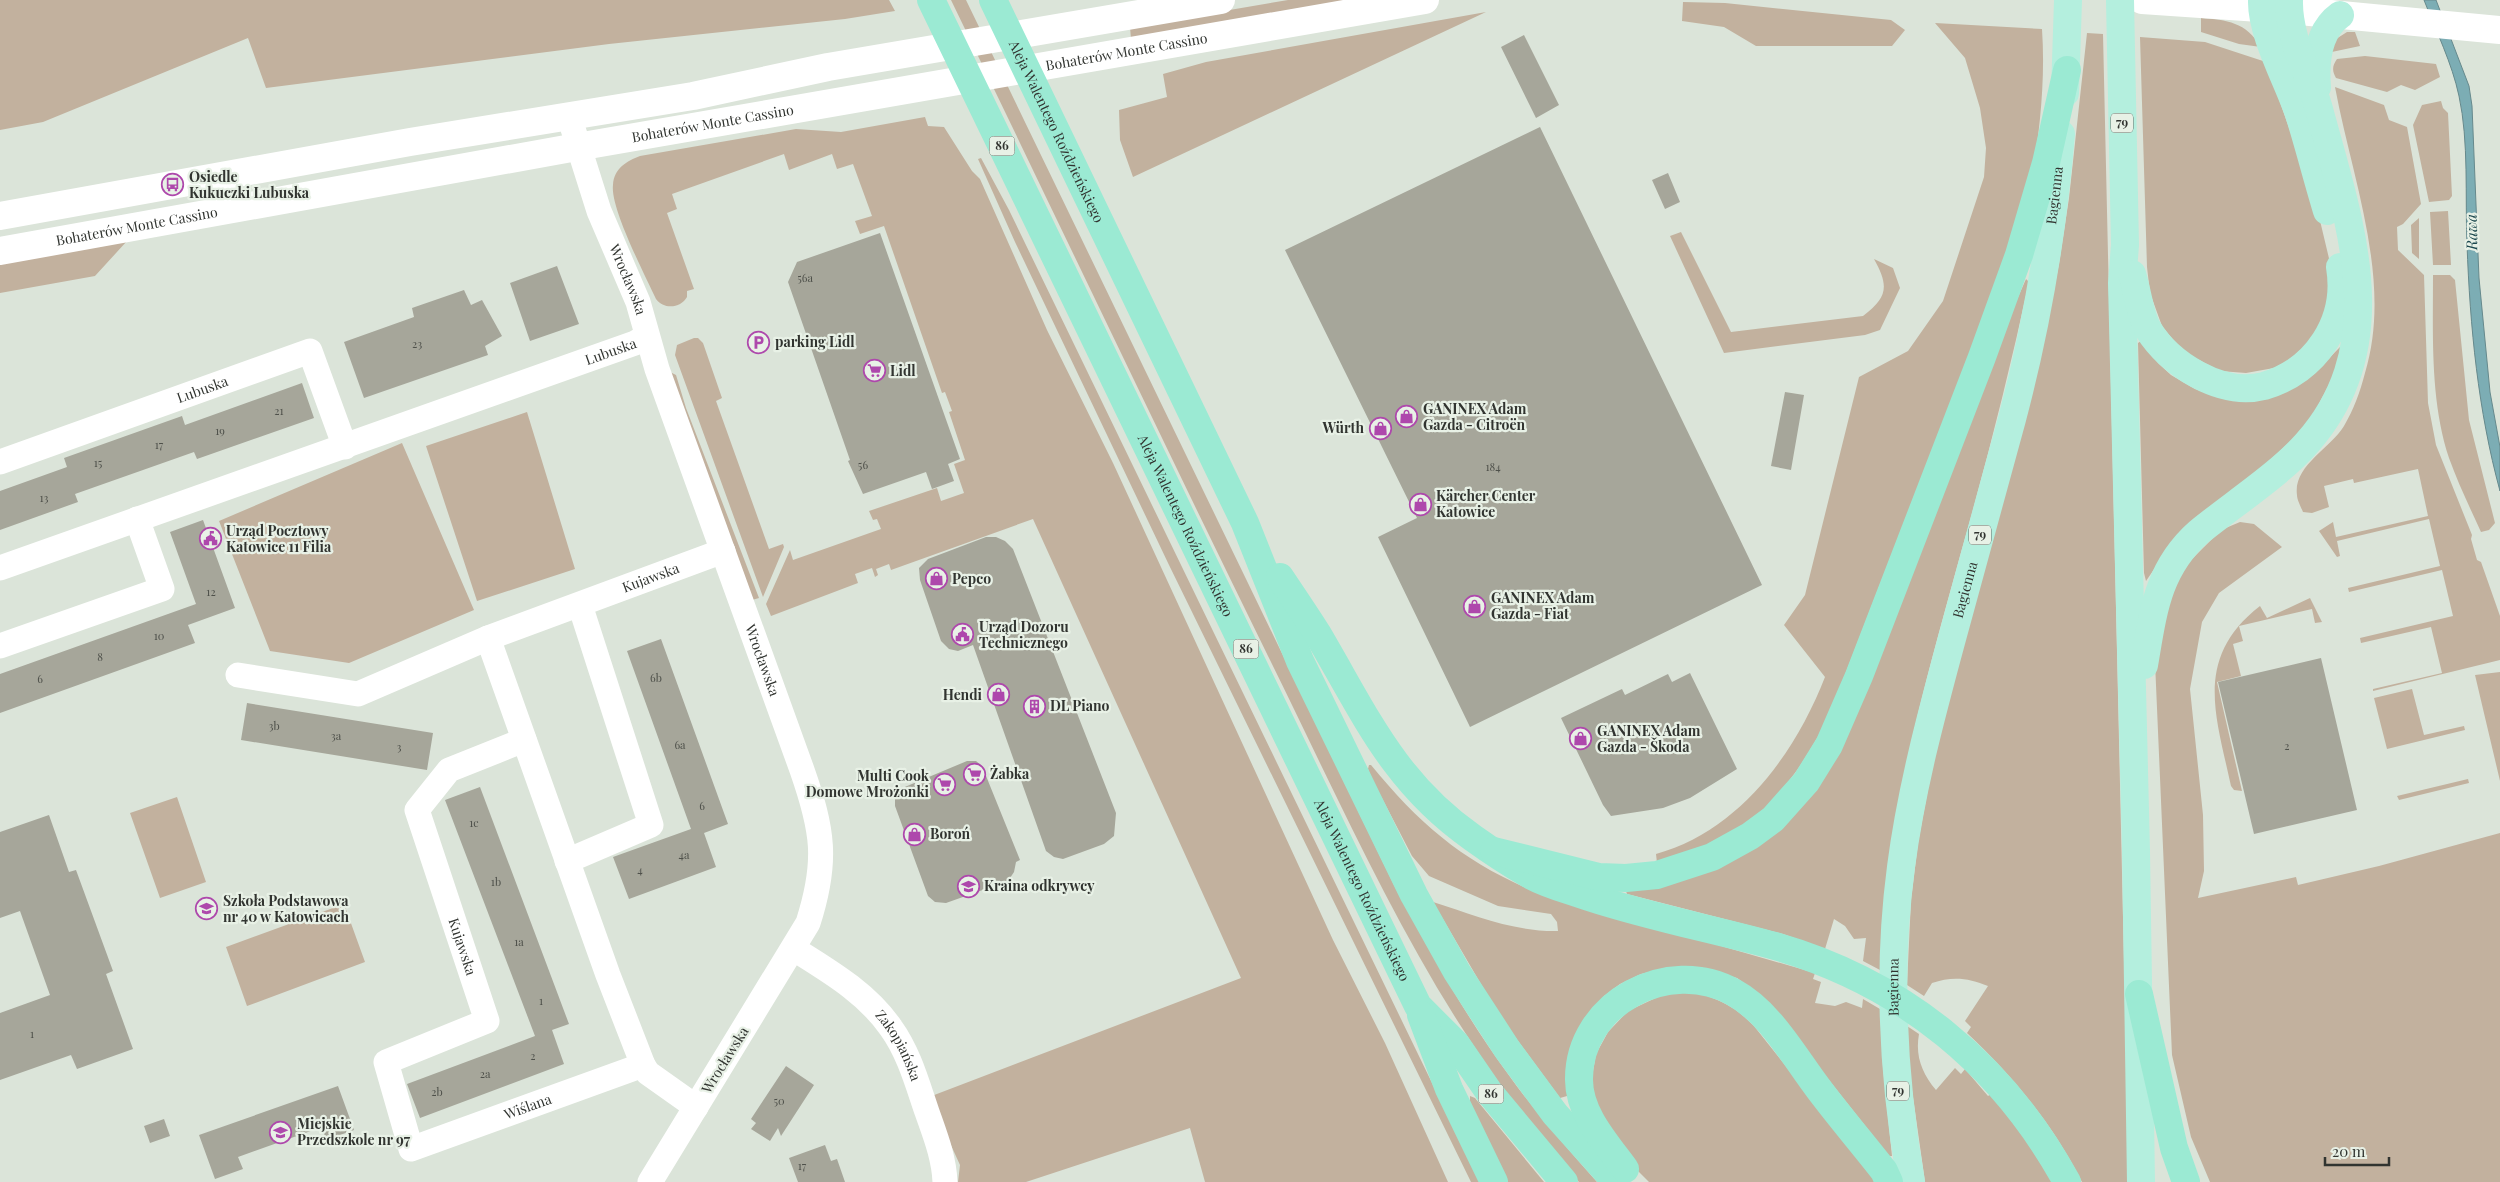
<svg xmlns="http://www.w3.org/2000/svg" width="2500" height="1182" font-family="'Playfair Display',serif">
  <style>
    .green { fill: #c2b19e }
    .water { fill: #7cadb4; stroke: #66898c }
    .building { fill: #a6a69a }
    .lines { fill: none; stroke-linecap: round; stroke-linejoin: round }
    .minor { stroke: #fff; stroke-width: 25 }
    .tertiary { stroke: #fff; stroke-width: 28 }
    .primary { stroke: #b4efde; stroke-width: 28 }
    .trunk { stroke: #9bead3; stroke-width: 28 }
    .labels { text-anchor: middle; stroke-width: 4.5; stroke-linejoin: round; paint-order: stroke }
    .number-label { font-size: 11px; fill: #4e504a }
    .shield { fill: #e8f1e6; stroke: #686d67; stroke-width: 1 }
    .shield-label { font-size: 12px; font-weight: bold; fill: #313430 }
    .street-label { font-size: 14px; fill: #313430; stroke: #e8f1e6 }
    .poi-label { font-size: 14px; font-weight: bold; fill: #313430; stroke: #e8f1e6; text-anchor: start }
    .water-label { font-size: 15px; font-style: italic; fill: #1b484e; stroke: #e8f1e6 }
  </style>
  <rect width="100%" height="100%" fill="#dbe4d9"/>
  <path class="green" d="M0 0H889L895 11 845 19 609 44 266 88 248 38 43 122 0 130Z
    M951 0H966L1394 885C1429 950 1464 1014 1508 1074 1535 1112 1566 1147 1597 1182H1579C1437 1027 1360 842 1268 656 1161 438 1057 219 951 0Z
    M1288 0H1353L1131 39 1130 27Z
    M1683 2 1725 3 1891 20 1905 30 1892 46H1756L1724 27 1682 21Z
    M1486 12 1133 177 1120 140 1119 110 1167 97 1163 74 1206 62Z
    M2201 18C2227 20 2246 22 2261 47L2239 44 2201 32Z
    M1935 23 2042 29C2046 87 2038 145 2028 202L1831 711C1804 767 1769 818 1711 845 1694 853 1674 857 1657 863L1656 854C1739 831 1795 754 1825 677L1784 625 1805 595 1859 377 1908 351 1943 301 1984 177 1986 148 1980 108 1965 58Z
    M2347 32H2355L2360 46 2327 53 2336 39Z
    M2087 33 2103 34 2129 1182H2082C2053 1125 2014 1077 1967 1033L1971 1027 1965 1021 1988 986C1969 978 1952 976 1932 983L1924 996 1907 985 1911 900 1918 843 1935 751 2043 344 2059 264 2069 198Z
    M2140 37 2205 42 2266 62 2317 208 2332 271V295L2314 338 2289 360 2274 368 2246 373 2220 371 2182 351 2162 326 2150 293 2147 267Z
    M2365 56 2436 64 2440 77 2415 90 2401 85 2387 92 2336 78C2332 71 2332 66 2337 59Z
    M2335 87 2384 105 2389 120 2407 127 2421 204 2403 224 2397 227 2398 250 2424 275 2428 403 2436 445 2472 535 2471 539 2477 560 2481 562 2500 616V660L2373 691V689L2442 673 2431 627 2361 643 2360 638 2453 616 2442 570 2349 592 2348 588 2440 566 2429 519 2337 541 2340 556 2337 557 2319 531 2333 522 2336 537 2428 516 2418 469 2354 483 2353 479 2324 486 2329 507 2312 513 2303 512C2301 507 2297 500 2297 495 2293 466 2330 449 2344 426 2354 409 2360 392 2365 373 2393 281 2352 179 2335 87Z
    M2441 101 2443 108 2448 113 2452 196 2449 200 2429 202 2413 125 2422 105Z
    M925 117 928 126 944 127 972 171 980 179 1047 330 1113 463 1333 940 1385 1043 1448 1182H1205L1190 1128 1026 1182H958L960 1165 929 1097 1241 978 1033 519 891 570 889 564 876 569 878 575 875 577 872 568 855 574 858 583 771 616 766 604 790 550 793 560 881 529 877 519 873 520 869 511 937 488 941 501 964 493 954 464 965 460 949 412 952 411 945 392 942 393 884 226 860 234 855 221 872 216 853 164 837 169 832 154 789 170 784 154 672 194 677 209 667 213 694 289 687 291V297C681 308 664 310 656 299 645 275 610 208 613 185 614 168 627 161 640 156L796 129 841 132Z
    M981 158 1009 210 1480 1182H1471L1169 565 1015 242 978 159Z
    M2448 211 2451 265H2433L2430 212Z
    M2419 218V259L2412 253 2411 225Z
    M1681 232 1731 332 1863 316C1888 297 1889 286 1874 259L1893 268 1900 288 1880 330 1865 335 1724 353 1670 236Z
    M127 241 95 276 0 293V263Z
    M2433 275H2450L2455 280 2469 420 2495 523 2489 530 2481 532C2470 508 2458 483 2449 458 2430 401 2433 335 2433 275Z
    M2026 279 2029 282C2009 374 1986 465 1960 556 1922 694 1884 826 1880 970L1863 961 1866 938 1854 939 1845 926 1834 919 1825 949 1783 934 1627 894 1626 891 1790 816Z
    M694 338H698L703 343 722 398 716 401 769 549 783 544 784 547 763 597 675 355 677 345Z
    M2141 341 2158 363 2171 375 2195 389 2213 395 2313 375 2340 347 2339 365 2308 425 2159 562 2146 581 2144 573 2138 343Z
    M670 372 676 375 686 408 759 598 752 600Z
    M527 412 575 569 477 601 426 446Z
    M402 443 474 610 349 663 270 651 219 521Z
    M2240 522 2254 524 2282 547 2219 593 2202 622 2190 689 2203 815 2204 871 2198 898 2296 877 2298 885 2379 866 2500 833V1182H2210L2191 1137 2172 1055 2155 662 2170 595 2185 566 2221 530Z
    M2310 598 2322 622 2315 623 2312 609 2239 626 2243 641 2233 644 2241 676 2217 682 2242 791 2234 790 2231 786C2216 716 2193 658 2260 606L2267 618Z
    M2500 672V781L2475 675Z
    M2412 689 2424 735 2464 726 2465 730 2387 749 2374 698Z
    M1369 765H1371C1421 826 1465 863 1538 893L1815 973 1813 979 1821 982 1815 1003 1835 1006 1846 1002 1862 1008 1863 999 1880 1009 1883 1068 1892 1156H1889L1764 998 1737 978 1700 967H1669L1641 974 1620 984 1604 996 1568 1059 1567 1096 1560 1098 1499 1015 1433 902C1474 915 1514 932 1558 931L1557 922 1551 914 1498 906 1429 876 1412 856 1372 779 1368 769Z
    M2468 779 2469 783 2399 800 2397 796Z
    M177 797 206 882 160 898 130 813Z
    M344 904 365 962 247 1006 226 947Z
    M1693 992C1720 999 1734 1006 1754 1026L1878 1182H1649L1620 1153 1594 1098 1592 1077 1596 1054 1608 1032 1628 1011 1662 995Z
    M1907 1026 1919 1034C1915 1056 1922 1073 1936 1090L1955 1068 1961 1074 1965 1069 1988 1096 1991 1094 2028 1143 2052 1182H1925L1910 1076Z
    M1470 1096 1475 1098 1544 1182H1508L1470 1103Z"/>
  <path class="water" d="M2424 0H2436L2469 86 2472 106 2479 278 2490 392 2500 447V491C2478 410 2470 327 2467 244 2465 196 2469 142 2459 96 2452 63 2436 31 2424 0Z"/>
  <path class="building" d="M1524 35 1559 105 1536 118 1501 47Z
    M1540 127 1762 585 1470 727 1378 537 1417 518 1285 250Z
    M1668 173 1680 202 1665 209 1652 180Z
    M880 233 960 459 948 464 954 481 932 489 926 472 863 494 848 461 850 460 788 282 797 262Z
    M557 266 579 324 530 341 510 283Z
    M464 290 471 305 482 300 502 336 485 346 488 355 364 398 344 342 414 317 412 308Z
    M302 383 314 418 197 459 194 452 75 494 78 502 0 530V491L67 467 64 458 182 416 185 425Z
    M1785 392 1804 395 1791 470 1771 466Z
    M203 520 235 608 188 625 195 643 0 713V674L196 604 170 532Z
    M986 537H996L1005 541 1013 549 1116 813 1114 836 1104 844 1063 859 1054 857 1046 851 973 645 958 651 949 649 941 641 920 580 919 568 928 559Z
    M661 639 728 824 704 833 716 867 629 899 613 857 691 829 627 651Z
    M2321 658 2357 810 2254 834 2218 682Z
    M1690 673 1737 769 1690 798 1663 808 1611 816 1603 805 1561 718 1622 689 1625 695 1668 674 1672 682Z
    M247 703 433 733 427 770 241 740Z
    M967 761H976L982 766 1020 860 1016 862 1014 872 1008 881 946 903 935 902 928 896 895 806V796L900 789Z
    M480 787 569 1024 552 1030 564 1064 420 1118 407 1084 535 1036 445 800Z
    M49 815 69 872 76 870 113 971 106 974 133 1049 77 1069 71 1055 0 1080V1013L50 995 20 911 0 918V832Z
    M786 1066 814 1085 781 1136 778 1128 770 1141 751 1129 756 1123 751 1119Z
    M338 1086 354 1130 326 1140 322 1127 238 1157 243 1169 215 1179 199 1135Z
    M164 1119 170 1136 150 1143 144 1126Z
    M825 1145 831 1161 837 1159 845 1182H798L789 1158Z"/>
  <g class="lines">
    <g class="minor">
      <path id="s1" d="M569 116 599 211 638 302 657 369 802 770C823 830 828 861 808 923L650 1182"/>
      <path id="s2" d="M0 462 310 351 345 447"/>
      <path id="s3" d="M0 568 635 343 647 336"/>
      <path d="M0 646 162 589 137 519"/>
      <path d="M238 675 358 694 488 638"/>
      <path id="s4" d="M524 740 449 770 417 810 487 1021 386 1062 411 1149 643 1065"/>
      <path d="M567 861 651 825 580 605"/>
      <path id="s5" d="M794 949C829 971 867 993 891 1028 909 1053 917 1083 927 1112 935 1135 944 1157 945 1182"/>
      <path id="s6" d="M696 1107 648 1073 643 1065 608 975 488 638 723 551"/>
    </g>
    <g class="tertiary">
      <path d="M2142 0 2289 10 2500 30"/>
      <path d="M0 216 410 142 693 96 828 67 1221 0"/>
      <path id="s7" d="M0 251 577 147 1425 0"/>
    </g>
    <g class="primary">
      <path d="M2120 0 2125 245 2122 283 2136 851 2141 1182"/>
      <path d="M2262 0C2261 34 2288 81 2299 114 2309 146 2317 178 2327 211"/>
      <path d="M2317 87C2315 61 2318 31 2340 15"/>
      <path d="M2065 93 2068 0"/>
      <path d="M2132 274C2137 289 2140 316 2148 329 2169 364 2221 397 2264 386 2316 371 2349 321 2340 267"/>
      <path d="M2144 665C2153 613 2157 569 2199 532 2232 505 2280 474 2307 443 2395 344 2349 221 2319 109 2309 73 2288 38 2289 0"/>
      <path id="s8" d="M1911 1182C1893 1078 1887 972 1901 867 1911 790 1931 716 1951 642 1971 567 1992 493 2012 419 2037 325 2053 230 2061 134"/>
    </g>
    <g class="trunk">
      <path id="s9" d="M931 0 1418 1006 1456 1044 1489 1092 1564 1182"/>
      <path id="s10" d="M993 0 1245 523 1300 661 1414 895 1457 972 1507 1049 1555 1114 1616 1182"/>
      <path d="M1280 577C1292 595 1305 614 1317 633 1365 714 1393 782 1473 838 1491 851 1511 864 1530 875 1548 885 1569 890 1589 897 1650 917 1713 929 1775 946 1904 983 2003 1065 2067 1182"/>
      <path d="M1494 851 1599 877 1626 878 1657 875 1712 857 1750 836 1773 819 1806 782 1829 745 1859 676 1982 357 2019 255 2046 163 2067 70"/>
      <path d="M2139 994 2174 1148 2186 1182"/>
      <path d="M1421 1015 1449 1089 1494 1182"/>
      <path d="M1625 1169C1606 1143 1579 1114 1579 1080 1578 1003 1669 956 1733 992 1770 1012 1793 1055 1818 1088 1839 1116 1862 1143 1884 1171L1889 1182"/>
    </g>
  </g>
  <defs>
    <symbol id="bus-ring" viewBox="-11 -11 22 22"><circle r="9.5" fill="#e8f1e6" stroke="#ae48ac" stroke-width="1.5"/><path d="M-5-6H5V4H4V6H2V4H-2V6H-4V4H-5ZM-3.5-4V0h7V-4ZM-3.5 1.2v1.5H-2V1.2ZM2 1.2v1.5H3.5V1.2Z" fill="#ae48ac"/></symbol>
    <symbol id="parking-ring" viewBox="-11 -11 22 22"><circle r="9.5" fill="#e8f1e6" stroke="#ae48ac" stroke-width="1.5"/><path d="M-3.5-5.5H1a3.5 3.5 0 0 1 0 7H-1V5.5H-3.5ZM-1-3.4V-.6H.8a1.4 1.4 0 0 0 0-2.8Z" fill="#ae48ac"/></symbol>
    <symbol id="supermarket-ring" viewBox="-11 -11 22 22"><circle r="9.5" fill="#e8f1e6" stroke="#ae48ac" stroke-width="1.5"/><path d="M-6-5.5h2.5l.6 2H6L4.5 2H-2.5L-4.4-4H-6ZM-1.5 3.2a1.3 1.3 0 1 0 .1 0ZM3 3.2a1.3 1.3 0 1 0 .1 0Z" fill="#ae48ac"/></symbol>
    <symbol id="shop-ring" viewBox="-11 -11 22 22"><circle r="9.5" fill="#e8f1e6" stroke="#ae48ac" stroke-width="1.5"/><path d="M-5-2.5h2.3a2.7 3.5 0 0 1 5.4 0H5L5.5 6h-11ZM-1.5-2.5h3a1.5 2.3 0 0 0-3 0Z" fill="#ae48ac"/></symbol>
    <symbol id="civic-ring" viewBox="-11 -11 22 22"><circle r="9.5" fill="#e8f1e6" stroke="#ae48ac" stroke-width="1.5"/><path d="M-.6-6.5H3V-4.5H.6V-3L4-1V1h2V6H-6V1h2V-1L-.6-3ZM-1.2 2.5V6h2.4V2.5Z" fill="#ae48ac"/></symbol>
    <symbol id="building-ring" viewBox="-11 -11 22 22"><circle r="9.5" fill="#e8f1e6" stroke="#ae48ac" stroke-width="1.5"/><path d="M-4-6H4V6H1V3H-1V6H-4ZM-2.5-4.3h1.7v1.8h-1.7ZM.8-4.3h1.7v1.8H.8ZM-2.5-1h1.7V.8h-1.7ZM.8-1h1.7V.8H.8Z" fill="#ae48ac"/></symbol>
    <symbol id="school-ring" viewBox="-11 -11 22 22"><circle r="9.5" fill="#e8f1e6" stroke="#ae48ac" stroke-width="1.5"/><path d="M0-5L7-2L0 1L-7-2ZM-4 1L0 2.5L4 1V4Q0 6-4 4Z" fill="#ae48ac"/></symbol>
  </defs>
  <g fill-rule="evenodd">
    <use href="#bus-ring" x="160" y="172" width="25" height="25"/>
    <use href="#parking-ring" x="746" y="330" width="25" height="25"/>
    <use href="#supermarket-ring" x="862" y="358" width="25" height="25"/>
    <use href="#shop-ring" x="1394" y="404" width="25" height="25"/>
    <use href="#shop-ring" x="1368" y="416" width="25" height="25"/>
    <use href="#shop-ring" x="1408" y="492" width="25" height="25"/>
    <use href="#civic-ring" x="198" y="526" width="25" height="25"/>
    <use href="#shop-ring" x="924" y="566" width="25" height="25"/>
    <use href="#shop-ring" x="1462" y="594" width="25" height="25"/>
    <use href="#civic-ring" x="950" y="622" width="25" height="25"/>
    <use href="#shop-ring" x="986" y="682" width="25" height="25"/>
    <use href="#building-ring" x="1022" y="694" width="25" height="25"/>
    <use href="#shop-ring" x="1568" y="726" width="25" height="25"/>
    <use href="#supermarket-ring" x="962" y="762" width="25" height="25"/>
    <use href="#supermarket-ring" x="932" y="772" width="25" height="25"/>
    <use href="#shop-ring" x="902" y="822" width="25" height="25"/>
    <use href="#school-ring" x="956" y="874" width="25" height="25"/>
    <use href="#school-ring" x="194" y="896" width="25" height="25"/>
    <use href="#school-ring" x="268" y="1120" width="25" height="25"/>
  </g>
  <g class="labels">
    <g class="number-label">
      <text x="805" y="282">56a</text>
      <text x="417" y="348">23</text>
      <text x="279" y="415">21</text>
      <text x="220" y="435">19</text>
      <text x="159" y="449">17</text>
      <text x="98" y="467">15</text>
      <text x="863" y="469">56</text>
      <text x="1493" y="471">184</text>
      <text x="44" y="502">13</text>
      <text x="211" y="596">12</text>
      <text x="159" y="640">10</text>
      <text x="100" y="661">8</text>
      <text x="656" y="682">6b</text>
      <text x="40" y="683">6</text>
      <text x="274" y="730">3b</text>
      <text x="336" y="740">3a</text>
      <text x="680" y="749">6a</text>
      <text x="2287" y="750">2</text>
      <text x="399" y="751">3</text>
      <text x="702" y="810">6</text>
      <text x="474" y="827">1c</text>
      <text x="684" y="859">4a</text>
      <text x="640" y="874">4</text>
      <text x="496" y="886">1b</text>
      <text x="519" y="946">1a</text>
      <text x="541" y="1005">1</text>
      <text x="32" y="1038">1</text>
      <text x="533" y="1060">2</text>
      <text x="485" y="1078">2a</text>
      <text x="437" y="1096">2b</text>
      <text x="779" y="1105">50</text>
      <text x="802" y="1170">17</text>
    </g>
    <g class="shield">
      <rect x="2111" y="113.5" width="22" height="19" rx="4"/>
      <rect x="989.5" y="136.5" width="25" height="19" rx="4"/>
      <rect x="1969" y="525.5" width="22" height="19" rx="4"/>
      <rect x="1233.5" y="639.5" width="25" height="19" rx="4"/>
      <rect x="1887" y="1081.5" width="22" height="19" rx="4"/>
      <rect x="1478.5" y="1084.5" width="25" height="19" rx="4"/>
    </g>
    <g class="shield-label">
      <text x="2122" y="127">79</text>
      <text x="1002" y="150">86</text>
      <text x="1980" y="539">79</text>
      <text x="1246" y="653">86</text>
      <text x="1898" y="1095">79</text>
      <text x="1491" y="1098">86</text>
    </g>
    <g class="street-label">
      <text dy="5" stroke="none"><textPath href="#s7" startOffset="1144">Bohaterów Monte Cassino</textPath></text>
      <text dy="5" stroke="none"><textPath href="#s7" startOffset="724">Bohaterów Monte Cassino</textPath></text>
      <text dy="5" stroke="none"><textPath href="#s10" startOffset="146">Aleja Walentego Roździeńskiego</textPath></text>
      <text dy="5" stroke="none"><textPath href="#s8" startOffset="1006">Bagienna</textPath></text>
      <text dy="5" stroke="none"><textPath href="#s7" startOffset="139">Bohaterów Monte Cassino</textPath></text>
      <text dy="5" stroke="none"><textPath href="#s1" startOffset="174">Wrocławska</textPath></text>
      <text dy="5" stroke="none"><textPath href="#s3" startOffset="648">Lubuska</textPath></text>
      <text dy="5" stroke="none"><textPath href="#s2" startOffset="215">Lubuska</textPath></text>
      <text dy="5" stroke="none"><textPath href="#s9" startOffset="584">Aleja Walentego Roździeńskiego</textPath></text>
      <text dy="5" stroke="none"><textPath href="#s6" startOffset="696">Kujawska</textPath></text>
      <text dy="5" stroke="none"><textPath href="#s8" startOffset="601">Bagienna</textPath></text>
      <text dy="5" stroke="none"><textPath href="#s1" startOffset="578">Wrocławska</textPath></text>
      <text dy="5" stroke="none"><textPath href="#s9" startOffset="989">Aleja Walentego Roździeńskiego</textPath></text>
      <text dy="5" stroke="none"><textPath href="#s4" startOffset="276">Kujawska</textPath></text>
      <text dy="5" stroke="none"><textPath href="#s8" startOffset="196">Bagienna</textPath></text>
      <text dy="5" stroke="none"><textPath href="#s5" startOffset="145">Zakopiańska</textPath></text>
      <text transform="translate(725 1060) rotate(-58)" y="5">Wrocławska</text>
      <text dy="5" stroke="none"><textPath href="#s4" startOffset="678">Wiślana</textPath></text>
    </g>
    <g class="poi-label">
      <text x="189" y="182">Osiedle<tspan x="189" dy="16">Kukuczki Lubuska</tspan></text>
      <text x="775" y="347">parking Lidl</text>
      <text x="890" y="376">Lidl</text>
      <text x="1423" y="414">GANINEX Adam<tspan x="1423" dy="16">Gazda - Citroën</tspan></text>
      <text x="1364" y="433" text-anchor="end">Würth</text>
      <text x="1436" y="501">Kärcher Center<tspan x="1436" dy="16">Katowice</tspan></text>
      <text x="226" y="536">Urząd Pocztowy<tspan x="226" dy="16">Katowice 11 Filia</tspan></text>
      <text x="952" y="584">Pepco</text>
      <text x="1491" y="603">GANINEX Adam<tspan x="1491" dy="16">Gazda - Fiat</tspan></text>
      <text x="979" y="632">Urząd Dozoru<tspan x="979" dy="16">Technicznego</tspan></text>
      <text x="982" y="700" text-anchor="end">Hendi</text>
      <text x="1050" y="711">DL Piano</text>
      <text x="1597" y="736">GANINEX Adam<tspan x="1597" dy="16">Gazda - Škoda</tspan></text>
      <text x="990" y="779">Żabka</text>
      <text x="929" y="781" text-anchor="end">Multi Cook<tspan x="929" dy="16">Domowe Mrożonki</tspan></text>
      <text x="930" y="839">Boroń</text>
      <text x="984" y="891">Kraina odkrywcy</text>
      <text x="223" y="906">Szkoła Podstawowa<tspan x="223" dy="16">nr 40 w Katowicach</tspan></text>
      <text x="297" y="1129">Miejskie<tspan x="297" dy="16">Przedszkole nr 97</tspan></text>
    </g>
    <g class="water-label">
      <text transform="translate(2472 232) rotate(-91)" y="5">Rawa</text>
    </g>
  </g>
  <path d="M2325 1157v8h64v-8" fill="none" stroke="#313430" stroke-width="2.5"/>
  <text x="2332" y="1157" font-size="15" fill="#313430" stroke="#e8f1e6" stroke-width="4" paint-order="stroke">20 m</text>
</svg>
